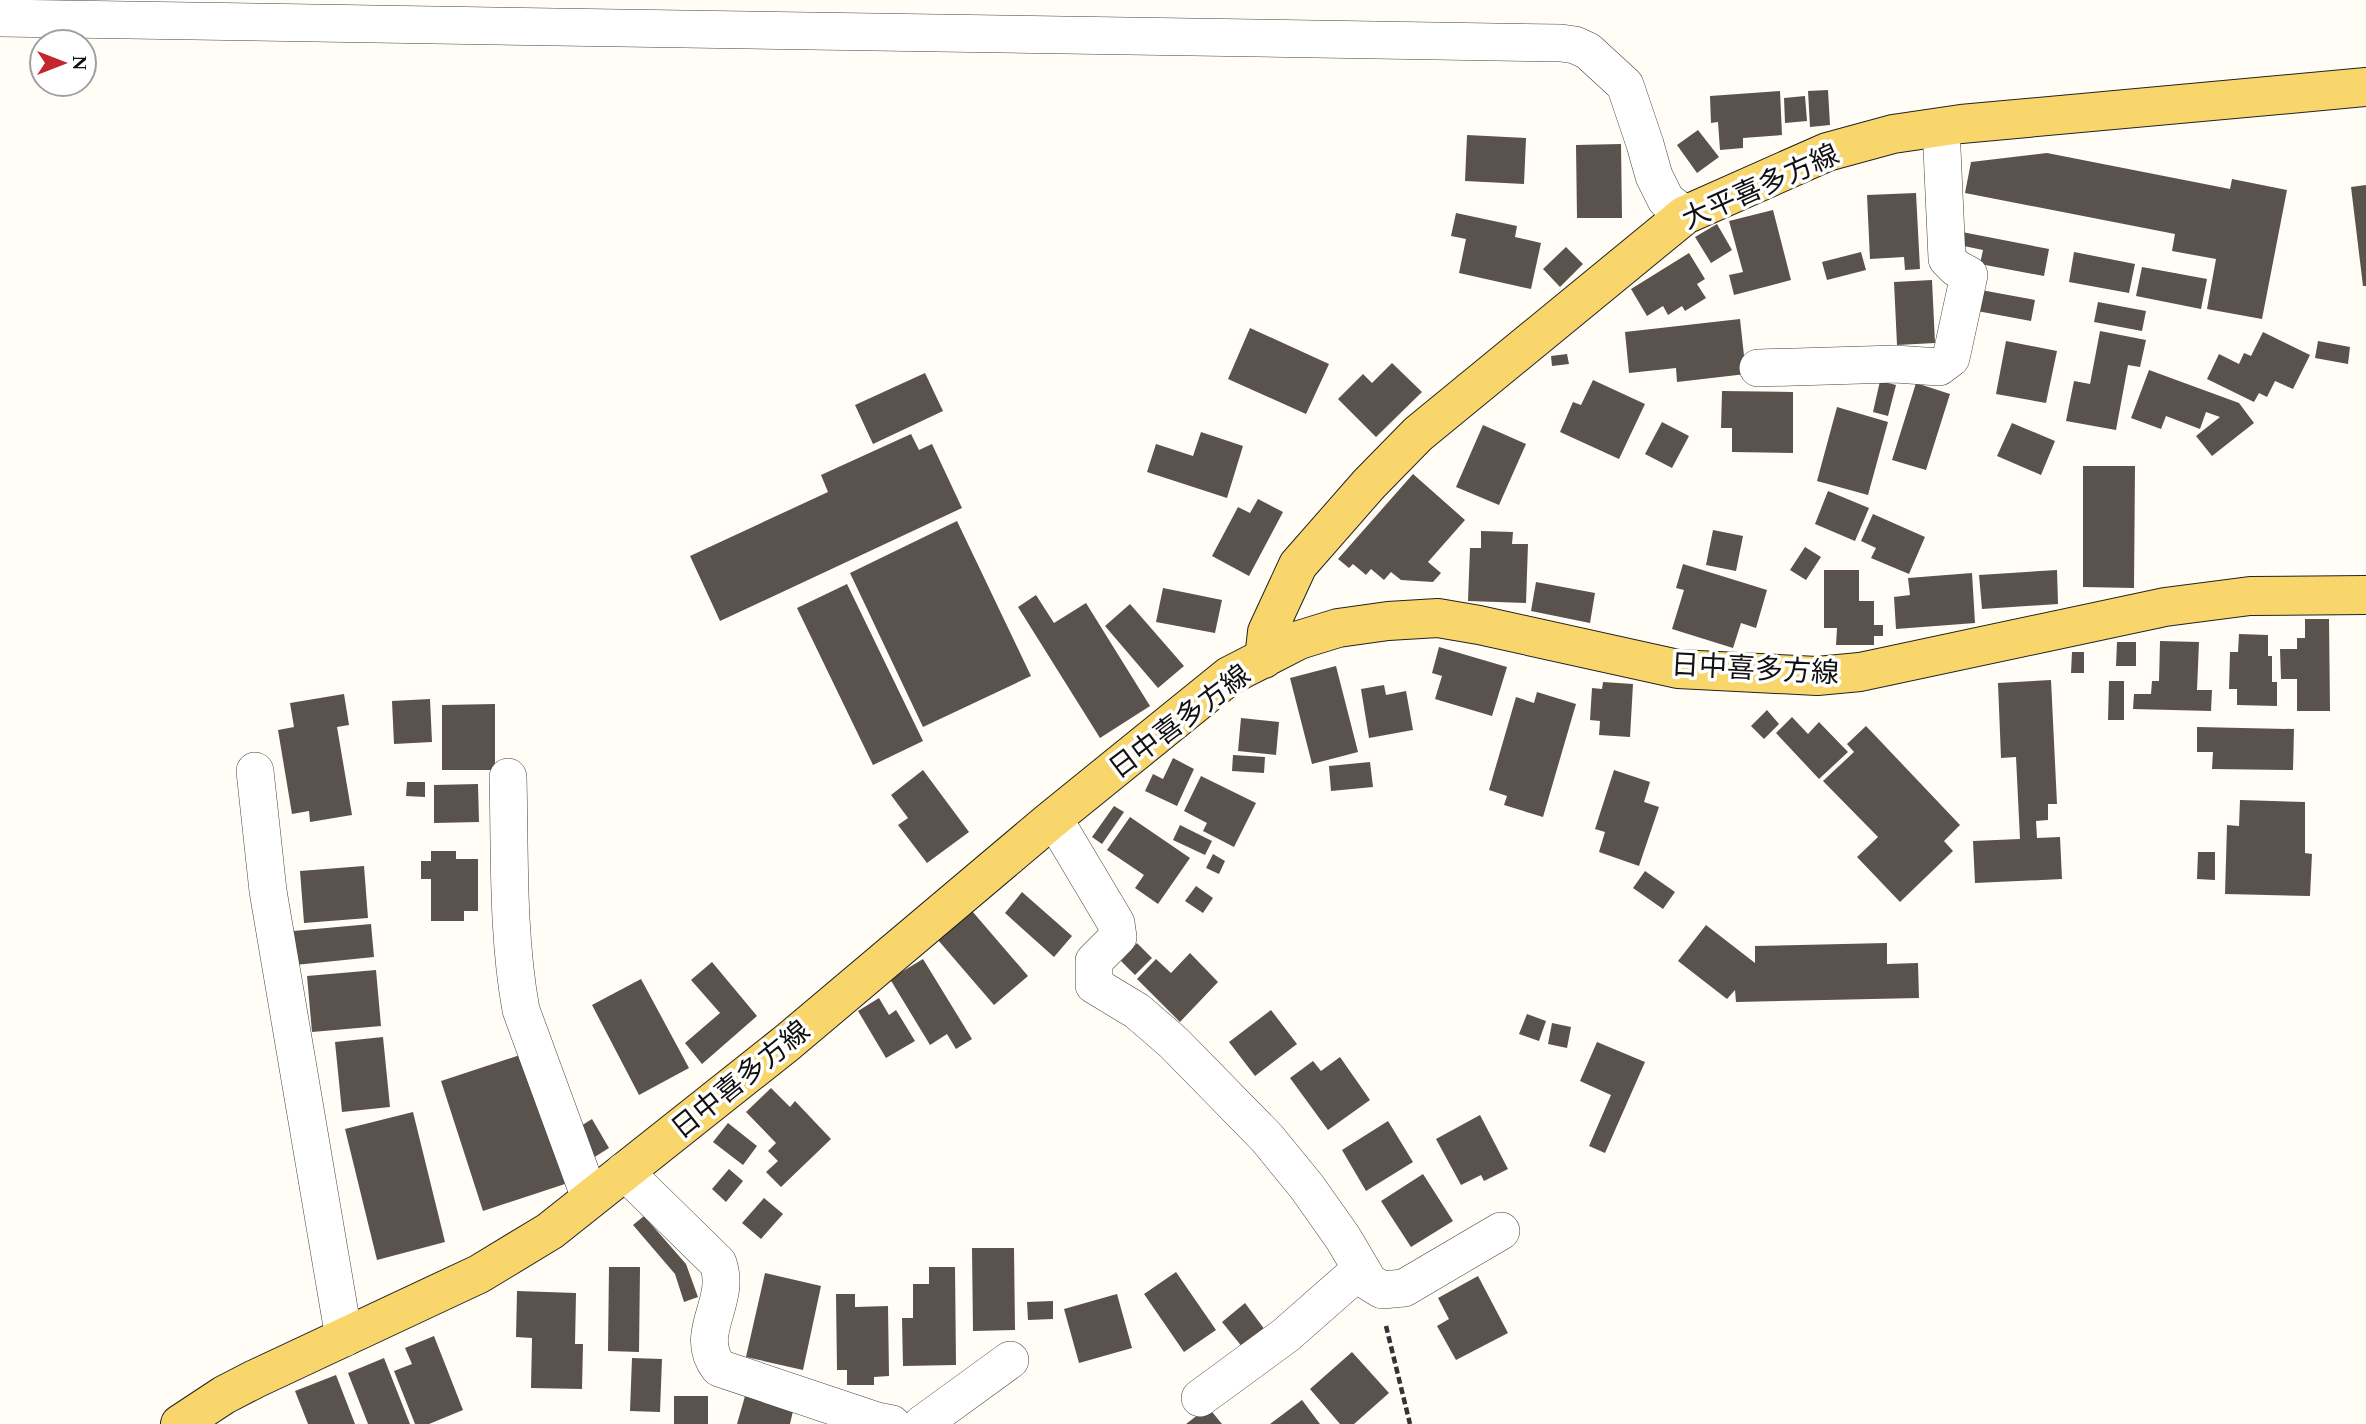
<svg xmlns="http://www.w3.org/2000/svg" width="2366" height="1424" font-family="Spectral,'Noto Sans JP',serif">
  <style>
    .building { fill: #5a524d }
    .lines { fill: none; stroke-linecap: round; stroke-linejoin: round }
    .minor-casing { stroke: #444; stroke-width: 38 }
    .major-casing { stroke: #222; stroke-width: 40 }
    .path { stroke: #333; stroke-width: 4.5; stroke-dasharray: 7 3.5; stroke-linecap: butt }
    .minor { stroke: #fff; stroke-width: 37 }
    .major { stroke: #f9d66b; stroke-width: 38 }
    .labels { text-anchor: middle; stroke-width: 7; stroke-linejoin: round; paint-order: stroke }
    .street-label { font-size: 28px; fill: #111; stroke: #fff }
  </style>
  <rect width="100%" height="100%" fill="#fffdf5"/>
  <path class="building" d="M1828 90 1830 125 1810 127 1808 91Z
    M1780 91 1782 135 1743 138V148L1720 150 1718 122 1711 123 1710 96Z
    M1805 96 1807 121 1785 123 1784 98Z
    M1698 130 1719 157 1697 173 1677 145Z
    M1467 135 1526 138 1524 184 1465 181Z
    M1621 144 1622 218H1577L1576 145Z
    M2047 153 2230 189 2232 179 2287 190 2262 319 2207 309 2216 259 2172 251 2175 234 1965 193 1971 162Z
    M2366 185V286H2363L2351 187Z
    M1916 193 1920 269 1905 270 1904 257 1870 259 1867 195Z
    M1773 210 1791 280 1734 295 1729 275 1743 272 1729 221Z
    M1456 213 1517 226 1515 237 1541 243 1531 289 1459 273 1466 239 1451 236Z
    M1717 224 1732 250 1711 263 1695 237Z
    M1962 232 2049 249 2044 276 1980 264 1983 250 1959 245Z
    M1566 247 1583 264 1560 287 1543 269Z
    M1861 252 1866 270 1827 280 1822 262Z
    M2074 252 2135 264 2129 293 2069 282Z
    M1689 253 1705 279 1697 284 1706 298 1685 311 1682 306 1668 315 1663 306 1647 316 1631 289Z
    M2142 267 2207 279 2201 309 2136 296Z
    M1932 280 1935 343 1897 345 1894 282Z
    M1981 290 2035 300 2031 321 1977 311Z
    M2098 302 2146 311 2142 331 2094 322Z
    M1740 319 1746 374 1677 382 1676 368 1629 373 1625 332Z
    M1250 328 1329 364 1306 414 1228 379Z
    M2100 331 2146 340 2140 367 2128 365 2116 430 2066 421 2074 381 2090 384Z
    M2263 332 2310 355 2293 389 2275 381 2267 397 2259 393 2254 402 2207 379 2219 354 2239 364 2244 353 2251 356Z
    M2006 341 2057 351 2046 403 1996 394Z
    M2318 341 2350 347 2348 364 2315 358Z
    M1567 354 1569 364 1552 366 1551 356Z
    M1392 363 1422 392 1376 437 1338 399 1363 374 1372 383Z
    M2149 370 2239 403 2254 423 2212 456 2196 436 2220 417 2206 412 2200 429 2166 416 2161 429 2131 418Z
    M925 373 943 411 873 444 855 405Z
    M1593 380 1645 404 1619 459 1560 432 1573 402 1581 405Z
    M1880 381 1896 385 1888 416 1873 412Z
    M1916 383 1950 394 1926 470 1892 460Z
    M1722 391 1793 392V453L1732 452V428H1721Z
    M1837 407 1888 422 1868 495 1817 481Z
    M1662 422 1689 436 1672 468 1645 454Z
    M2012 423 2055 441 2041 475 1997 456Z
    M1483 425 1526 444 1499 505 1456 487Z
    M1201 432 1243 446 1227 498 1147 472 1156 444 1193 456Z
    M911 434 919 450 932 444 962 508 720 621 690 556 828 492 821 475Z
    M2083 466H2135L2134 588 2083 587Z
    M1413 474 1465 520 1428 562 1441 573 1433 582 1401 580 1391 572 1384 580 1371 569 1366 575 1353 564 1349 568 1338 559Z
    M1828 491 1869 508 1855 541 1815 524Z
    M1258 499 1283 512 1249 576 1212 556 1238 507 1250 513Z
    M1873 514 1925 537 1909 574 1871 558 1876 548 1861 541Z
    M957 521 1031 676 923 727 850 573Z
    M1713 530 1743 536 1736 571 1706 565Z
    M1481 531 1513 532 1512 544H1528L1526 603 1468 601 1470 548H1481Z
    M1805 547 1821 557 1806 580 1790 570Z
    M1683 564 1767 590 1756 628 1741 623 1733 648 1672 629 1684 590 1676 588Z
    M1824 570H1859V601H1874V625H1883V636H1874V645H1836L1837 628H1824Z
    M2057 570 2058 604 1982 609 1979 575Z
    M1972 573 1975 623 1896 629 1894 597 1910 595 1908 578Z
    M1536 582 1595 593 1590 623 1531 611Z
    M847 584 923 741 873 765 797 608Z
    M1163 588 1222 600 1215 633 1156 622Z
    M1036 595 1054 623 1086 603 1150 706 1100 738 1018 607Z
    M1130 604 1184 666 1158 688 1105 626Z
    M2305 619H2329L2330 711H2297V679H2281L2280 649H2297V638H2305Z
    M2239 634 2268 635V656H2272V682H2277V706L2237 705V689H2229L2230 652H2238Z
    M2160 641 2199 642 2197 690H2212L2211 711 2133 709 2134 694H2151L2152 681H2159Z
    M2117 642H2136V666H2116Z
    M1439 647 1507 667 1492 716 1435 699 1442 676 1432 673Z
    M2072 652H2084V673H2071Z
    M1336 666 1358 752 1312 764 1290 678Z
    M2051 680 2057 804H2048V820L2036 821 2037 838 2060 837 2062 879 1975 883 1973 841 2020 839 2016 757 2001 758 1998 683Z
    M2109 681H2124V720H2108Z
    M1603 682 1633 684 1630 737 1599 735 1600 721 1590 720 1592 688 1602 689Z
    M1384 685 1386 695 1406 691 1413 730 1369 738 1361 689Z
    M1537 692 1576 704 1543 817 1504 805 1507 796 1489 790 1516 697 1534 703Z
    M344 694 349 725 337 727 352 815 310 822 309 811 292 814 278 730 294 727 290 703Z
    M430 699 432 742 394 744 392 701Z
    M495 704V770H442V705Z
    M1767 710 1779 724 1764 739 1751 726Z
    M1792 717 1808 734 1819 722 1848 752 1819 779 1776 733Z
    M1241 718 1279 722 1276 755 1238 751Z
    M1866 726 1960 825 1944 841 1953 851 1900 902 1857 857 1878 837 1823 781 1854 752 1847 744Z
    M2197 727 2294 729 2293 770 2212 769 2213 752H2197Z
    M1233 755 1265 757 1264 773 1232 771Z
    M1173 758 1194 769 1177 806 1145 791 1153 774 1163 779Z
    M1370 762 1373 787 1331 791 1329 766Z
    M923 770 969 832 927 863 898 825 908 818 891 795Z
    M1614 770 1650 782 1644 802 1659 807 1639 866 1599 852 1605 832 1595 829Z
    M1201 776 1256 803 1234 847 1203 831 1207 823 1184 811Z
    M407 782H425V797L406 796Z
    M478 784 479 822 434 823V785Z
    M2240 800 2305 802V853L2312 854 2310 896 2225 894 2227 825 2239 826Z
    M1114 806 1124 812 1102 844 1092 837Z
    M1130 817 1190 858 1158 904 1135 888 1144 875 1107 850Z
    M1180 825 1212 841 1205 855 1173 840Z
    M431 851H456V859H478V911H464V921H431V879H421V861H431Z
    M2198 852H2215V880L2197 879Z
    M1213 854 1225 861 1219 874 1206 868Z
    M364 866 368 918 304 923 300 871Z
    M1645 871 1675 892 1663 909 1633 888Z
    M1196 886 1213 898 1203 913 1185 901Z
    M1022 892 1072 936 1054 957 1005 913Z
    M972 911 1028 976 994 1005 938 940Z
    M371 924 374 957 295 965 293 931Z
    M1706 925 1755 963V946L1887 943V964L1918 963 1919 998 1736 1002 1735 990 1727 999 1678 961Z
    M1137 943 1152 958 1135 975 1121 961Z
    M1190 953 1218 982 1180 1022 1137 979 1156 959 1171 973Z
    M923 959 972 1039 956 1049 947 1034 930 1045 890 979Z
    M712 962 757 1016 702 1064 685 1043 720 1013 691 980Z
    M376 970 381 1026 312 1032 307 976Z
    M641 979 689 1068 639 1095 592 1005Z
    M879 998 889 1015 896 1010 915 1041 886 1058 858 1011Z
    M1271 1010 1297 1044 1255 1076 1229 1042Z
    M1527 1014 1546 1021 1539 1041 1519 1034Z
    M1552 1023 1571 1027 1567 1048 1548 1044Z
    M383 1037 390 1107 342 1112 335 1042Z
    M1597 1042 1645 1062 1605 1153 1589 1146 1611 1095 1580 1081Z
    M523 1054 565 1184 483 1211 441 1081Z
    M1340 1057 1370 1100 1328 1130 1290 1078 1313 1061 1321 1071Z
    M771 1088 790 1107 795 1101 831 1139 781 1187 766 1172 778 1161 768 1151 776 1143 746 1112Z
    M413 1112 445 1242 377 1260 345 1129Z
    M1480 1115 1508 1169 1484 1181 1481 1175 1461 1185 1436 1139Z
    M592 1119 609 1148 593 1158 576 1129Z
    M1388 1121 1413 1162 1366 1191 1342 1150Z
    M728 1123 757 1146 743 1165 713 1142Z
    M729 1169 743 1181 726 1202 712 1189Z
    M1423 1174 1453 1221 1411 1247 1381 1201Z
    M764 1198 783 1214 761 1239 742 1223Z
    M644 1216 686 1264 698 1297 684 1302 675 1274 633 1225Z
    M972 1248H1014L1015 1330 973 1331Z
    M609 1267H640L639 1352 608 1351Z
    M929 1267H955L956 1365 903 1366 902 1318H913V1284H929Z
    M1176 1272 1216 1330 1184 1352 1144 1294Z
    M765 1273 821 1286 803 1370 746 1357Z
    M1478 1276 1508 1333 1456 1360 1437 1326 1449 1319 1438 1298Z
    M517 1291 576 1293 575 1344H583L582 1389 531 1388 532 1338 516 1337Z
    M836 1294H855V1307L888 1306 889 1376 874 1377V1385H847V1370H837Z
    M1117 1294 1132 1348 1079 1363 1064 1309Z
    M1053 1301V1319L1028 1320 1027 1302Z
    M1245 1303 1265 1330 1243 1348 1222 1322Z
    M434 1336 463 1410 429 1424H415L394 1371 412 1364 405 1348Z
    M1352 1352 1389 1393 1354 1424H1340L1310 1389Z
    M384 1358 410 1424H368L348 1373Z
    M632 1358 662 1359 660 1412 630 1411Z
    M336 1375 355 1424H308L295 1391Z
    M674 1396H708V1424H674Z
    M745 1396 793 1411 790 1424H737Z
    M1302 1400 1320 1424H1270Z
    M1208 1407 1222 1424H1186Z"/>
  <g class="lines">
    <defs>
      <path id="minor" d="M0 18 1561 43 1575 45 1588 51 1625 85 1645 144 1654 176 1666 200 1685 215
        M1758 368 1895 364 1939 367 1951 358 1969 275 1956 268 1947 259 1941 127
        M255 771 268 891 344 1338
        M508 777C510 854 507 934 521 1010L590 1198
        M1050 821 1063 834 1116 923 1118 937 1094 961V985L1137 1011 1174 1043 1267 1138 1307 1187 1343 1238 1369 1282 1382 1290 1404 1288 1501 1231
        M624 1171 718 1263C732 1303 692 1333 719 1368L877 1421 892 1424
        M1200 1398 1286 1335 1361 1269
        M922 1424 1010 1360"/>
      <path id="major" d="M1264 659 1267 632 1298 565 1369 484 1418 434 1685 215 1827 152 1893 134 1961 124 2366 87
        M180 1424 224 1395 255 1379 479 1274 550 1231 788 1042 1050 821 1229 676 1299 640 1338 628 1388 621 1438 618 1479 625 1678 669 1817 676 1860 672 2165 607 2250 596 2366 595"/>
    </defs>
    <use href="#minor" class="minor-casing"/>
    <use href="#major" class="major-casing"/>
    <path class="path" d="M1386 1326 1410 1424"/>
    <use href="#minor" class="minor"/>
    <use href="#major" class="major"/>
  </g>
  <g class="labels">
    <g class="street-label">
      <text transform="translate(1760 186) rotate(-24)" y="10">大平喜多方線</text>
      <text transform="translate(1755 668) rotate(3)" y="10">日中喜多方線</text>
      <text transform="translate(1179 721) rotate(-37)" y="10">日中喜多方線</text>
      <text transform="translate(740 1079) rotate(-39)" y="10">日中喜多方線</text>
    </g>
  </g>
  <g transform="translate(63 63) rotate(90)"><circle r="33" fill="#ffffff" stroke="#a0a0a0" stroke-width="2"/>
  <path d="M0-5L12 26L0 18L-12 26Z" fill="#c4262e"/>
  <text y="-10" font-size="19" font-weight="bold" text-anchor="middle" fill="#111111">N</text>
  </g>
</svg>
